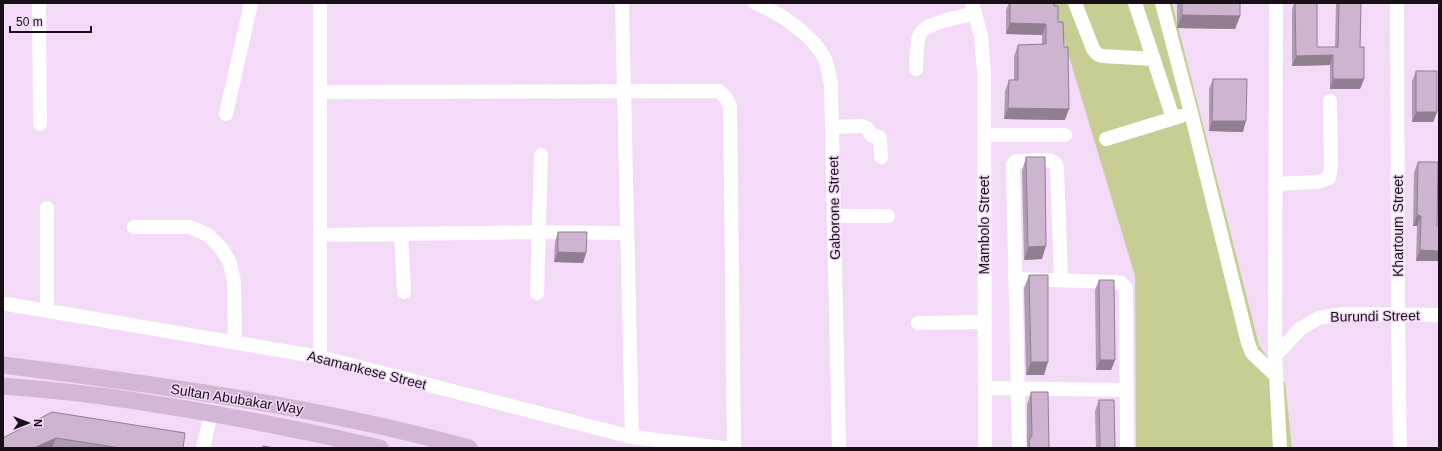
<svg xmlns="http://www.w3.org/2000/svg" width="1442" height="451" font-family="Arial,sans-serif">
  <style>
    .green { fill: #c6ce94 }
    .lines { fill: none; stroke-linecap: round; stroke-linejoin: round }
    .minor { stroke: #fff; stroke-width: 14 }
    .major { stroke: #d4b6d7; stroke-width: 17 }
    .wall { fill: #b09cb2 }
    .shaded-wall { fill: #907f91 }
    .building { fill: #cdb5cf; stroke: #907f91 }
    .labels { text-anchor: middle; stroke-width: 3; stroke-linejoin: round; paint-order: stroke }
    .street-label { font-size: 14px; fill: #180f19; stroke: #f3daf6 }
  </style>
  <rect width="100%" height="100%" fill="#f3daf6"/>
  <path class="green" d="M1053 3H1172L1259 345 1285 383 1292 448H1136L1135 276Z"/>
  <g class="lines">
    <path class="minor" d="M39 3 40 124
      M622 3 632 437
      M755 3C780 13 813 35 825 59 828 66 829 76 831 84L839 448
      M972 3 981 36 984 72 985 448
      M1075 3 1093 49 1097 54 1102 56 1154 59
      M1135 3 1173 118
      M1162 3 1191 113 1248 343 1252 353 1275 375
      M1397 3 1398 314 1400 448
      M916 69C916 62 917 40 920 34 926 22 962 17 975 13
      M320 92 719 91 726 98 730 106 734 448
      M226 114 251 3
      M832 127 862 126 868 129 872 136 879 137 880 139 881 157
      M984 135H1065
      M1106 139 1181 116
      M1276 184 1318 182 1329 178 1331 167 1330 101
      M47 208V311
      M834 216H888
      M134 227H190L208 235 222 249 230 263 234 282 235 342
      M401 234 404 292
      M320 235 538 232 627 233
      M1015 279 1115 282 1121 283 1126 288 1127 448
      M537 293 541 155
      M7 304 320 357 632 437 724 448
      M918 323 985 322
      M1275 356 1276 3
      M320 357V3
      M985 388 1126 390
      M203 448 211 414
      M1019 448 1013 165 1016 161 1050 160 1055 163 1057 167 1061 280
      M1280 448 1275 356 1300 329 1319 318 1342 314 1439 315"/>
    <path class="major" d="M3 365C160 385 316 406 469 448
      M3 386C38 389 74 392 109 397 200 410 290 427 380 448"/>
  </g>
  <path class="wall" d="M1009 3H1054V6L1058 22 1065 120 1004 119 1005 91 1009 80H1014V56L1018 45 1042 44V35L1006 34V10Z
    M1177 3H1240V16L1235 29 1177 28Z
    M1294 3H1317V47H1335L1336 3H1361L1360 47 1364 79 1360 89H1330V65L1292 66V10Z
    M1416 71 1437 112 1433 122H1412V81Z
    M1213 79 1243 132 1209 131V89Z
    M1026 157 1042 259 1024 260 1022 171Z
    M1418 162 1437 226H1439V261H1416L1417 226H1413L1414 172Z
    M558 232 586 253 583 263 554 262 555 242Z
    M1029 275 1044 375H1026L1024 288Z
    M1099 280 1115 360 1111 370H1096L1095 290Z
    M1031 392 1049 448H1027V405Z
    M1099 400 1115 448H1096L1095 411Z
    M52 412 183 448H3Z"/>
  <path class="shaded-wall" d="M1182 15 1240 16 1235 29 1177 28Z
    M1010 23 1046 24 1042 35 1006 34Z
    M1333 55 1330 65 1292 66 1296 56Z
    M1333 79H1364L1360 89H1330Z
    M1008 108 1069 109 1065 120 1004 119Z
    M1416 112H1437L1433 122H1412Z
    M1212 121H1246L1243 132 1209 131Z
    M1417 215 1421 216 1417 226H1413Z
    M1046 246 1042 259 1024 260 1028 247Z
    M1420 250 1439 251V261H1416Z
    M558 252 586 253 583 263 554 262Z
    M1100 360H1115L1111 370H1096Z
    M1031 362H1048L1044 375H1026Z
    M56 438 52 448H34Z"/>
  <path class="building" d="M1010 3H1054V6H1058V22H1063L1064 47H1068L1069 109 1008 108 1009 80H1018V45L1046 44V24L1010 23Z
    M1182 3H1240V16L1182 15Z
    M1295 3H1317V47H1338L1339 3H1361L1360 47H1364V79H1333V55L1296 56Z
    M1416 71H1437V112H1416Z
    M1213 79H1247L1246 121H1212Z
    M1026 157H1045L1046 246 1028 247Z
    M1418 162H1438L1437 226H1439V251L1420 250 1421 216 1417 215Z
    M558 232H587L586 253 558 252Z
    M1029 275H1048V362H1031Z
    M1099 280H1114L1115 360H1100Z
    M1031 392H1048L1049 448H1030L1029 441 1032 435Z
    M1099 400H1114L1115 448H1100Z
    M52 412 185 433 183 448H120L56 438 34 448H3V438Z
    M263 446 275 448H263Z"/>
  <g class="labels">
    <g class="street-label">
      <text transform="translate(834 208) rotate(-91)" y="5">Gaborone Street</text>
      <text transform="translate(984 225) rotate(-90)" y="5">Mambolo Street</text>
      <text transform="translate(1398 226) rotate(-90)" y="5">Khartoum Street</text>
      <text transform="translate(1375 316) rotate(-1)" y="5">Burundi Street</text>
      <text transform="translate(367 370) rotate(14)" y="5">Asamankese Street</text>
      <text transform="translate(237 399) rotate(9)" y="5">Sultan Abubakar Way</text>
    </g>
  </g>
  <rect width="1442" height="451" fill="none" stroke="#180f19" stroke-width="8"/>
  <g transform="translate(28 423) rotate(90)" stroke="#f3daf6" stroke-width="3" paint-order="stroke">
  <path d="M0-3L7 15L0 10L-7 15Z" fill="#180f19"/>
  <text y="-6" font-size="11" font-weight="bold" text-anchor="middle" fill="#180f19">N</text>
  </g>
  <path d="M10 26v6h81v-6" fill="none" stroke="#180f19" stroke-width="2"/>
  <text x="16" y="26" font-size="12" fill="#180f19" stroke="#f3daf6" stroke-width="3" paint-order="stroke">50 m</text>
</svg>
